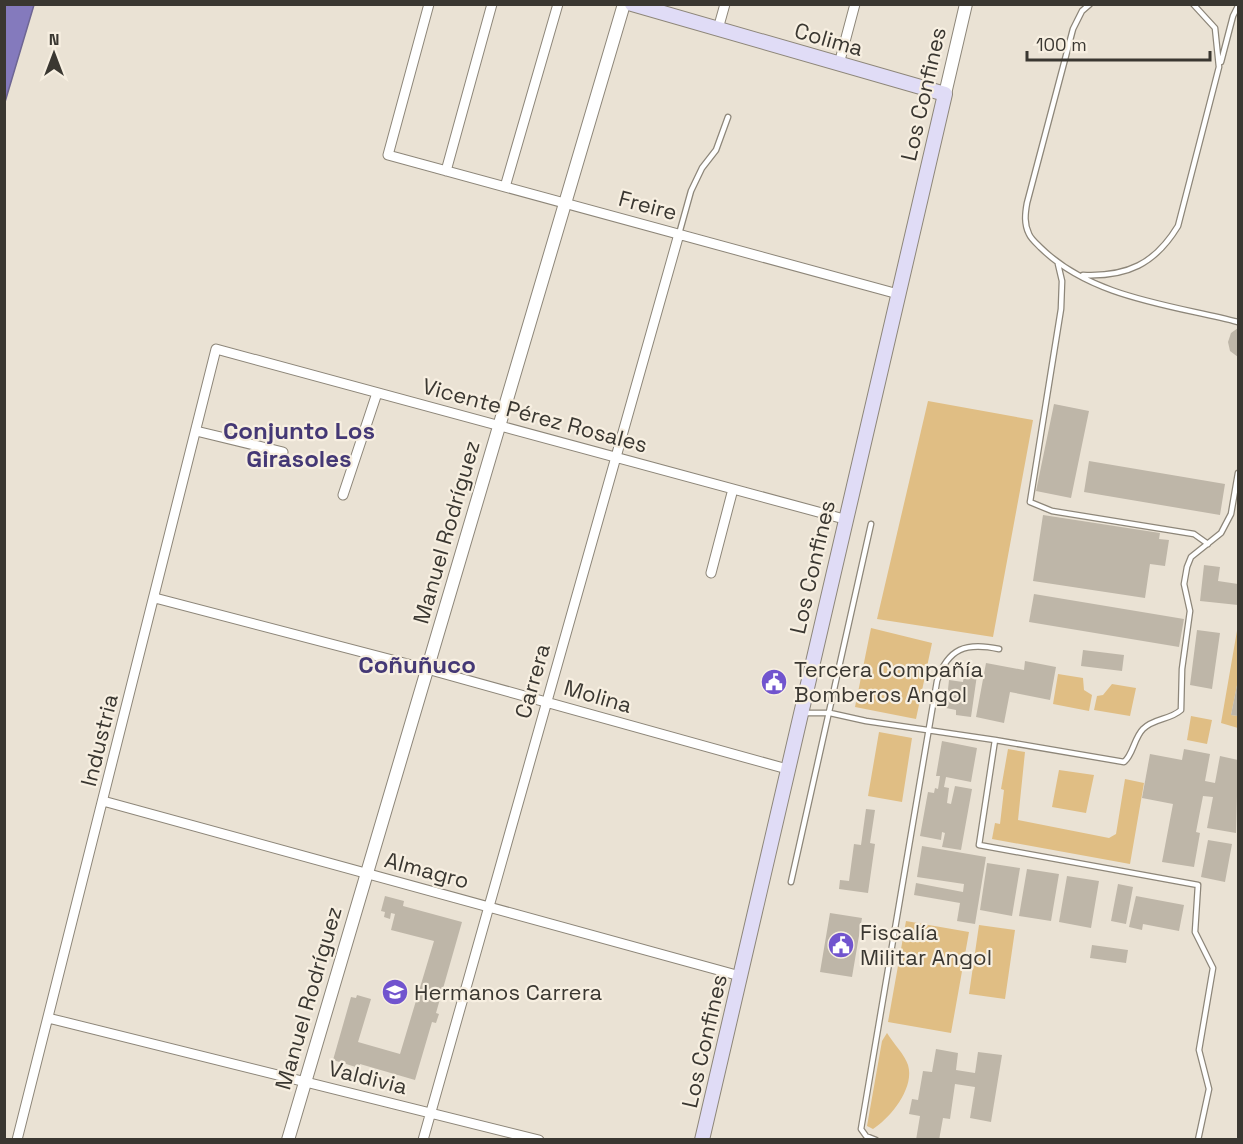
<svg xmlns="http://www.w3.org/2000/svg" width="1243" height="1144" font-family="'Space Grotesk',sans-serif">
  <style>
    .green { fill: #e0be84 }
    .water { fill: #847abd; stroke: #6e6693; stroke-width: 1.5 }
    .building { fill: #beb6a8 }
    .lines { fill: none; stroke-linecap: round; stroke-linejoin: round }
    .service-casing { stroke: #8d8679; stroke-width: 7 }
    .minor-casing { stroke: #8d8679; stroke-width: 11 }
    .tertiary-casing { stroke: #8d8679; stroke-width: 14 }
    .secondary-casing { stroke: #8d8679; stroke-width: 16 }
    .service { stroke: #fff; stroke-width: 4.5 }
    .minor { stroke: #fff; stroke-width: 9 }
    .tertiary { stroke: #fff; stroke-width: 12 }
    .secondary { stroke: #e0dcf6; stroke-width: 14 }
    .labels { text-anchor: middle; stroke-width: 4.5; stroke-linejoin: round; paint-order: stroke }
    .street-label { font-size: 22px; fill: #3a3731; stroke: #f7efe1 }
    .poi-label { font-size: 22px; fill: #3a3731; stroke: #f7efe1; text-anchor: start }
    .neighbourhood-label { font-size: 24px; font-weight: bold; fill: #443875; stroke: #f7efe1 }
  </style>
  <rect width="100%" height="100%" fill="#eae2d4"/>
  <path class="green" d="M928 401 1033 420 993 637 877 619Z
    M1238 625V680L1231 715 1238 716V728L1221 723Z
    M871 628 932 643 916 719 855 707Z
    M1058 674 1083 678 1084 690 1092 695 1089 711 1053 704Z
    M1112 684 1136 688 1130 716 1094 710 1097 696 1103 695Z
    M1191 716 1212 720 1207 744 1187 740Z
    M879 732 912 738 902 802 868 796Z
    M1008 749 1025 752 1018 820 1109 838 1116 834 1125 779 1144 783 1130 864 992 839 995 823 1000 824 1004 790 1001 789Z
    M1059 770 1094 775 1086 813 1052 807Z
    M906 921 969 932 951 1033 888 1022Z
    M979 925 1015 930 1005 999 969 994Z
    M887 1033C893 1043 905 1055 908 1065 915 1088 890 1118 873 1129L867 1126 882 1041Z"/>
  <path class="water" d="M5 4 34 5 5 102 4 5Z"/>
  <path class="building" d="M1238 328V357L1230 351 1228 342 1231 333Z
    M1054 404 1089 411 1071 498 1036 491Z
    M1089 461 1225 484 1220 515 1084 492Z
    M1043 515 1160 533 1159 539 1169 540 1165 566 1150 564 1145 598 1033 581Z
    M1204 565 1220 567 1218 581 1238 584V605L1200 601Z
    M1034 594 1184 619 1179 647 1029 622Z
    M1197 630 1220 633 1212 689 1190 685Z
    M1083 650 1124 655 1122 671 1081 666Z
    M1025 661 1056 667 1050 700 1010 692 1004 723 976 717 986 663 1024 670Z
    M964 674 977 675 971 717 956 715V710L946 708 949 680 963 682Z
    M1237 685H1238V716L1231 715Z
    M942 741 977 748 971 782 946 777 944 787 949 788 947 803 951 804 955 786 972 789 961 850 942 847 945 833 942 832 941 840 920 836 928 792 934 793 935 788 938 789 940 776H936Z
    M1184 749 1210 754 1205 781 1215 783 1220 756 1238 760 1236 833 1207 828 1213 797 1203 796 1196 832 1200 833 1194 867 1162 862 1173 804 1142 798 1150 754 1182 760Z
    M866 809 875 810 870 843 875 844 868 893 839 889 840 880 849 881 854 844 861 845Z
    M1208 840 1232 844 1225 882 1201 877Z
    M922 846 986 857 975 924 957 921 960 903 914 895 916 883 963 892 964 884 917 877Z
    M987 863 1020 868 1012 916 980 910Z
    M1027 869 1059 874 1051 921 1019 916Z
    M1067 876 1099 881 1091 928 1059 922Z
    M1118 884 1133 887 1126 924 1111 921Z
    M385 896 404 901 403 906 462 922 436 1013 439 1014 436 1023 432 1022 415 1080 360 1064 359 1068 333 1060 351 997 356 998 357 995 371 999 358 1042 400 1054 434 941 391 930 395 914 391 913 390 919 384 917 385 912 381 911Z
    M1136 896 1184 905 1179 931 1143 924 1142 930 1129 927Z
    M830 913 862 918 852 977 820 972Z
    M1092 945 1128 950 1126 963 1090 958Z
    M936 1049 958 1053 956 1070 975 1073 978 1052 1002 1055 991 1122 970 1118 975 1087 955 1084 950 1119 943 1118 939 1140H916L920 1116 909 1114 912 1099 918 1100 923 1071 932 1072Z"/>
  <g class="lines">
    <defs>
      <path id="service" d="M1090 4 1082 11 1073 29 1027 203C1025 214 1024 224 1029 234 1031 239 1037 244 1041 248 1092 298 1172 305 1238 322
        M1221 62 1233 16 1238 6
        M679 234 691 191 702 168 716 150 728 117
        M1058 264 1062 281 1061 309 1030 502 1052 511 1194 534 1208 544
        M1083 275C1127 277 1155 264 1178 226L1219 67 1215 28 1193 4
        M802 713H830L866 721 995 740 979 845 1198 885 1195 932 1213 968 1199 1050 1209 1089 1198 1140
        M995 740 1124 762C1133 755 1134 738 1143 729 1154 718 1170 720 1181 710L1182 669 1190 611 1184 584 1187 567 1191 557 1221 533 1231 514 1238 473
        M791 882 871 524
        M876 1140 866 1136 861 1129 937 681C948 648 966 642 999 649"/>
      <path id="minor" d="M429 4 388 155 898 294
        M718 29 725 4
        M839 64 855 4
        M446 171 492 4
        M505 187 558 4
        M196 431 283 452
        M343 495 377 393
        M711 573 733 489
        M155 598 427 669 787 769
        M103 801 740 976
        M48 1018 539 1140
        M17 1140 216 349 844 519
        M423 1140 679 234"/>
      <path id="tertiary" d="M945 94 966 4
        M288 1140 624 4"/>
      <path id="secondary" d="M632 4 945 94 702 1140"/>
    </defs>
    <use href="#service" class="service-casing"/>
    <use href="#minor" class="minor-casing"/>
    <use href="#tertiary" class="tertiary-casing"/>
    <use href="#secondary" class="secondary-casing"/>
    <use href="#service" class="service"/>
    <use href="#minor" class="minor"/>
    <use href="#tertiary" class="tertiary"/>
    <use href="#secondary" class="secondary"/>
  </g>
  <defs>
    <symbol id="civic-disc" viewBox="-11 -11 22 22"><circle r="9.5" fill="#7154ce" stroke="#f7efe1"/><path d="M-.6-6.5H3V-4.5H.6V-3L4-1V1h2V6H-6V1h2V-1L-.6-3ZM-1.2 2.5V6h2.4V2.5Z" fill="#fff"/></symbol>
    <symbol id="school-disc" viewBox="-11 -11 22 22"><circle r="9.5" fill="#7154ce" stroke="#f7efe1"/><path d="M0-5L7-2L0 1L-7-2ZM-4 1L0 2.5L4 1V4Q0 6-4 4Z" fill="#fff"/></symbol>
  </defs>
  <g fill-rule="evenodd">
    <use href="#civic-disc" x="759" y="667" width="30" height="30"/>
    <use href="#civic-disc" x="826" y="930" width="30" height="30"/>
    <use href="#school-disc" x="380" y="977" width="30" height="30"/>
  </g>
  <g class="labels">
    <g class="street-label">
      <text transform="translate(829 39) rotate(16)" y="8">Colima</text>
      <text transform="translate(923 94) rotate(-77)" y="8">Los Confines</text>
      <text transform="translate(648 205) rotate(15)" y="8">Freire</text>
      <text transform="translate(535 415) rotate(15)" y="8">Vicente Pérez Rosales</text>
      <text transform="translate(446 532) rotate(-74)" y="8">Manuel Rodríguez</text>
      <text transform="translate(812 567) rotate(-77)" y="8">Los Confines</text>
      <text transform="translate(532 681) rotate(-74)" y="8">Carrera</text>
      <text transform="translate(598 696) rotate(16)" y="8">Molina</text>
      <text transform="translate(99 740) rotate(-76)" y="8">Industria</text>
      <text transform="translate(427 870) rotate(15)" y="8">Almagro</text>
      <text transform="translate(308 998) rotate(-74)" y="8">Manuel Rodríguez</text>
      <text transform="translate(704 1041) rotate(-77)" y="8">Los Confines</text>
      <text transform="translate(368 1077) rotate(14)" y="8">Valdivia</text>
    </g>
    <g class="poi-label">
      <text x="794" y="677">Tercera Compañía<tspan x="794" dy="25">Bomberos Angol</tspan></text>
      <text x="860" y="940">Fiscalía<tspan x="860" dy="25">Militar Angol</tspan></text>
      <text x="414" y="1000">Hermanos Carrera</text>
    </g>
    <g class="neighbourhood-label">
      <text x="299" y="439">Conjunto Los<tspan x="299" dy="28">Girasoles</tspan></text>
      <text x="417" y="673">Coñuñuco</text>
    </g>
  </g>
  <rect width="1243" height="1144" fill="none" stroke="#3a3731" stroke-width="12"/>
  <g transform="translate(54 54)" stroke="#f7efe1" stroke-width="4.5" paint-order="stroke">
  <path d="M0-4.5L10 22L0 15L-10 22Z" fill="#3a3731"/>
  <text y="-9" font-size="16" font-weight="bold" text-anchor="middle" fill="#3a3731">N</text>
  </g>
  <path d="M1027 51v9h183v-9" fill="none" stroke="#3a3731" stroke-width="3"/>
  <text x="1036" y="51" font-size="18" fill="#3a3731" stroke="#f7efe1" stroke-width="4.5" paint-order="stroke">100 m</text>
</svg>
